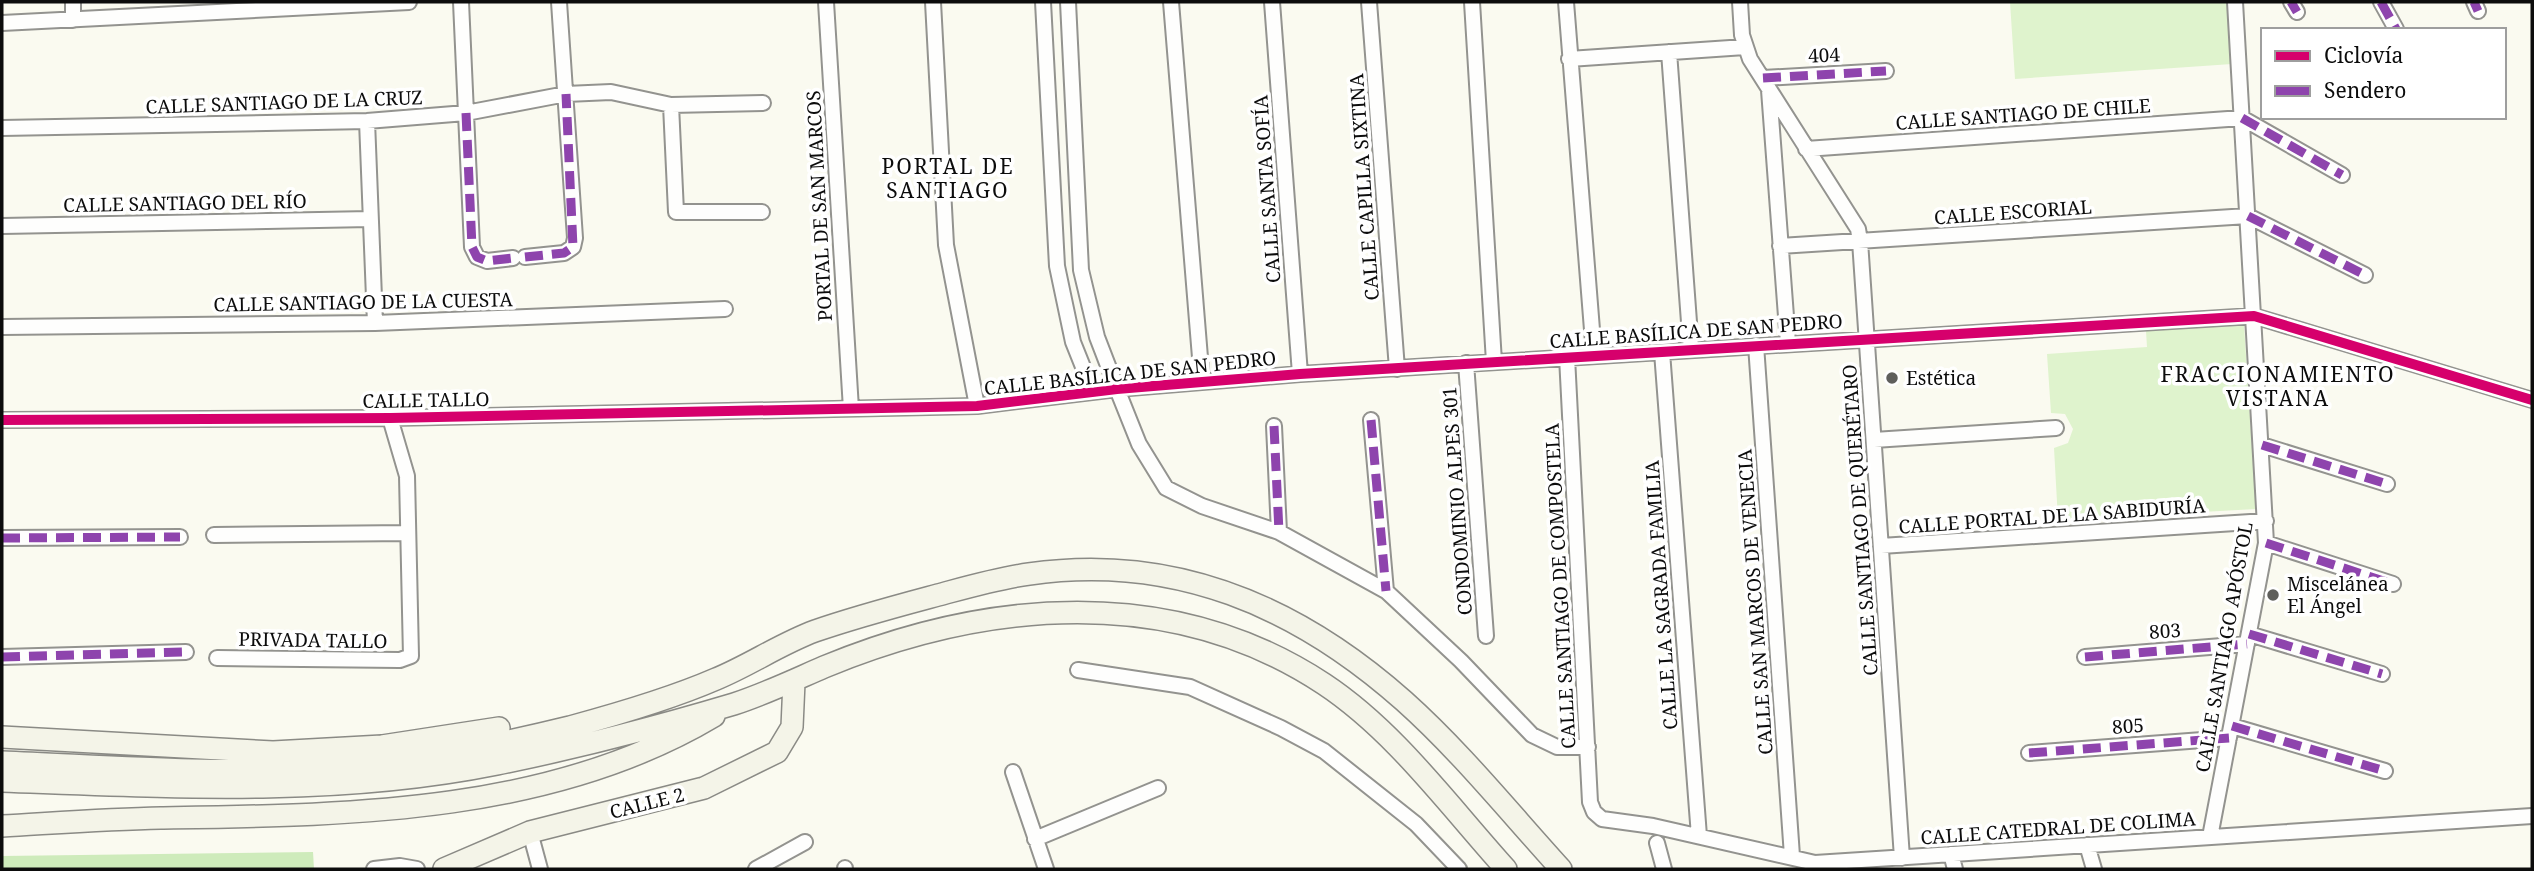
<svg xmlns="http://www.w3.org/2000/svg" width="2534" height="871" font-family="'Noto Serif',serif">
  <style>
    .green { fill: #dff3cd }
    .forest { fill: #ceebbb }
    .lines { fill: none; stroke-linecap: round; stroke-linejoin: round }
    .street-casing { stroke: #93938f; stroke-width: 18 }
    .secondary-casing { stroke: #8a8a85; stroke-width: 24 }
    .street { stroke: #fefefd; stroke-width: 14 }
    .secondary { stroke: #f4f4e8; stroke-width: 21 }
    .quiet { stroke: #8e44ad; stroke-width: 9; stroke-dasharray: 18 9; stroke-linecap: butt }
    .cycleway-casing { stroke: #fff; stroke-width: 15 }
    .cycleway { stroke: #d6006c; stroke-width: 10 }
    .poi-dot { fill: #5f5f5c; stroke: #fff; stroke-width: 2.5 }
    .labels { text-anchor: middle; stroke-width: 7; stroke-linejoin: round; paint-order: stroke }
    .street-label { font-size: 19px; fill: #0c0c0c; stroke: #fff }
    .poi-label { font-size: 19px; fill: #0c0c0c; stroke: #fff; text-anchor: start }
    .neighbourhood-label { font-size: 21px; letter-spacing: 2px; fill: #0c0c0c; stroke: #fff }
  </style>
  <rect width="100%" height="100%" fill="#fafaf0"/>
  <path class="green" d="M2010 2H2227L2232 64 2015 79Z
    M2244 325 2256 509 2058 520 2054 448 2068 443 2073 429 2065 414 2051 413 2047 354 2147 347 2146 331Z"/>
  <path class="forest" d="M313 852 314 869H2V856Z"/>
  <g class="lines">
    <defs>
      <path id="street" d="M73 2V20
        M461 2 472 247 477 257 487 261 513 258
        M826 2 851 409
        M933 2 946 245 977 406
        M1043 2 1057 266 1073 342 1093 392
        M1068 2 1081 270 1097 337 1117 389 1139 444 1166 488 1202 506 1279 532 1386 591 1461 661 1532 735 1557 747H1588
        M1171 2 1202 382
        M1272 2 1300 374
        M1369 2 1397 369
        M1472 2 1494 362
        M1566 2 1594 355
        M1740 2 1742 35 1750 59 1858 229 1860 241 1902 858
        M2291 2 2297 12
        M2381 2 2396 29
        M2474 2 2478 11
        M2 23 409 2
        M1669 52 1691 349
        M1569 59 1745 47
        M1763 78 1886 71
        M1769 90 1788 343
        M671 105 676 212H762
        M367 121 375 323
        M2 128 367 121 466 113 566 94 611 92 671 105 763 103
        M1806 149 2242 118 2342 175
        M2 226 370 219
        M1780 246 2248 216 2365 275
        M525 257 564 253 573 247 575 238 559 2
        M2 327 375 323 725 309
        M1756 345 1792 856
        M1662 352 1699 836
        M1567 357 1590 802 1594 812 1602 819 1653 826 1815 863 2532 816
        M1466 363 1486 636
        M2 420 390 418 977 406 1117 389 1300 374 2254 316 2532 400
        M1371 420 1386 591
        M1274 426 1279 532
        M1874 440 2056 428
        M2262 445 2387 484
        M214 535 408 533
        M2 538 180 537
        M2266 543 2393 584
        M1881 546 2266 521
        M2249 634 2382 674
        M2 657 186 652
        M2085 657 2247 644
        M217 658 400 660 411 656 407 476 390 418
        M1078 670 1190 687 1281 728 1324 751 1416 824 1459 869
        M2232 726 2385 771
        M2029 753 2229 738
        M1013 772 1046 869
        M530 832 540 869
        M2210 837 2266 543 2235 2
        M1035 839 1158 788
        M1657 843 1664 869
        M2087 845 2094 869
        M1951 854 1955 869
        M845 868V869
        M374 869 400 866 417 869
        M756 869 805 842"/>
      <path id="secondary" d="M2 737 273 752 382 746 499 728
        M2 762C104 766 207 774 309 769 396 764 485 748 570 727 618 714 670 699 716 679 750 665 780 644 815 631 855 617 897 606 938 595 968 587 999 578 1029 574 1174 553 1297 606 1404 701 1461 752 1510 813 1561 869
        M2 781C167 787 334 797 497 764 576 748 657 727 734 704 765 694 794 680 824 667 986 600 1171 583 1324 684 1395 731 1449 806 1506 869
        M2 826C55 823 108 819 161 818 348 815 550 814 714 716
        M444 869 530 832 704 788 777 752 792 727 794 682"/>
    </defs>
    <use href="#street" class="street-casing"/>
    <use href="#secondary" class="secondary-casing"/>
    <use href="#street" class="street"/>
    <use href="#secondary" class="secondary"/>
    <path class="quiet" d="M2291 2 2297 12
      M2381 2 2396 29
      M2474 2 2478 11
      M1763 78 1886 71
      M466 113 472 247 477 257 487 261 513 258
      M2242 118 2342 175
      M2248 216 2365 275
      M525 257 564 253 573 247 566 94
      M1371 420 1386 591
      M1274 426 1279 532
      M2262 445 2387 484
      M2 538 180 537
      M2266 543 2393 584
      M2249 634 2382 674
      M2 657 186 652
      M2085 657 2247 644
      M2232 726 2385 771
      M2029 753 2229 738"/>
    <defs>
      <path id="cycleway" d="M2 420 390 418 977 406 1117 389 1300 374 2254 316 2532 400"/>
    </defs>
    <use href="#cycleway" class="cycleway-casing"/>
    <use href="#cycleway" class="cycleway"/>
  </g>
  <g class="poi-dot">
    <circle cx="1892" cy="378" r="7"/>
    <circle cx="2273" cy="595" r="7"/>
  </g>
  <g class="labels">
    <g class="street-label">
      <text transform="translate(1824 55) rotate(-3)" y="7">404</text>
      <text transform="translate(284 102) rotate(-2)" y="7">CALLE SANTIAGO DE LA CRUZ</text>
      <text transform="translate(2023 114) rotate(-4)" y="7">CALLE SANTIAGO DE CHILE</text>
      <text transform="translate(1364 187) rotate(-94)" y="7">CALLE CAPILLA SIXTINA</text>
      <text transform="translate(1267 189) rotate(-94)" y="7">CALLE SANTA SOFÍA</text>
      <text transform="translate(185 203) rotate(-1)" y="7">CALLE SANTIAGO DEL RÍO</text>
      <text transform="translate(819 206) rotate(-93)" y="7">PORTAL DE SAN MARCOS</text>
      <text transform="translate(2013 212) rotate(-4)" y="7">CALLE ESCORIAL</text>
      <text transform="translate(363 302) rotate(-1)" y="7">CALLE SANTIAGO DE LA CUESTA</text>
      <text transform="translate(1696 331) rotate(-4)" y="7">CALLE BASÍLICA DE SAN PEDRO</text>
      <text transform="translate(1130 373) rotate(-6)" y="7">CALLE BASÍLICA DE SAN PEDRO</text>
      <text transform="translate(426 400) rotate(-1)" y="7">CALLE TALLO</text>
      <text transform="translate(1457 501) rotate(-94)" y="7">CONDOMINIO ALPES 301</text>
      <text transform="translate(2052 516) rotate(-4)" y="7">CALLE PORTAL DE LA SABIDURÍA</text>
      <text transform="translate(1860 520) rotate(-94)" y="7">CALLE SANTIAGO DE QUERÉTARO</text>
      <text transform="translate(1560 586) rotate(-93)" y="7">CALLE SANTIAGO DE COMPOSTELA</text>
      <text transform="translate(1661 595) rotate(-94)" y="7">CALLE LA SAGRADA FAMILIA</text>
      <text transform="translate(1755 602) rotate(-94)" y="7">CALLE SAN MARCOS DE VENECIA</text>
      <text transform="translate(2165 631) rotate(-4)" y="7">803</text>
      <text transform="translate(313 640) rotate(1)" y="7">PRIVADA TALLO</text>
      <text transform="translate(2224 647) rotate(-80)" y="7">CALLE SANTIAGO APÓSTOL</text>
      <text transform="translate(2128 726) rotate(-4)" y="7">805</text>
      <text transform="translate(647 803) rotate(-14)" y="7">CALLE 2</text>
      <text transform="translate(2058 828) rotate(-4)" y="7">CALLE CATEDRAL DE COLIMA</text>
    </g>
    <g class="poi-label">
      <text x="1906" y="385">Estética</text>
      <text x="2287" y="591">Miscelánea<tspan x="2287" dy="22">El Ángel</tspan></text>
    </g>
    <g class="neighbourhood-label">
      <text x="948" y="174">PORTAL DE<tspan x="948" dy="24">SANTIAGO</tspan></text>
      <text x="2278" y="382">FRACCIONAMIENTO<tspan x="2278" dy="24">VISTANA</tspan></text>
    </g>
  </g>
  <rect width="2534" height="871" fill="none" stroke="#0c0c0c" stroke-width="7"/>
  <rect x="2261" y="28" width="245" height="91" fill="#ffffff" stroke="#9e9e9e" stroke-width="2"/>
  <rect x="2275" y="51" width="35" height="10" fill="#d6006c" stroke="#9e9e9e" stroke-width="2"/>
  <text x="2324" y="63" font-size="21" fill="#0c0c0c">Ciclovía</text>
  <rect x="2275" y="86" width="35" height="10" fill="#8e44ad" stroke="#9e9e9e" stroke-width="2"/>
  <text x="2324" y="98" font-size="21" fill="#0c0c0c">Sendero</text>
</svg>
